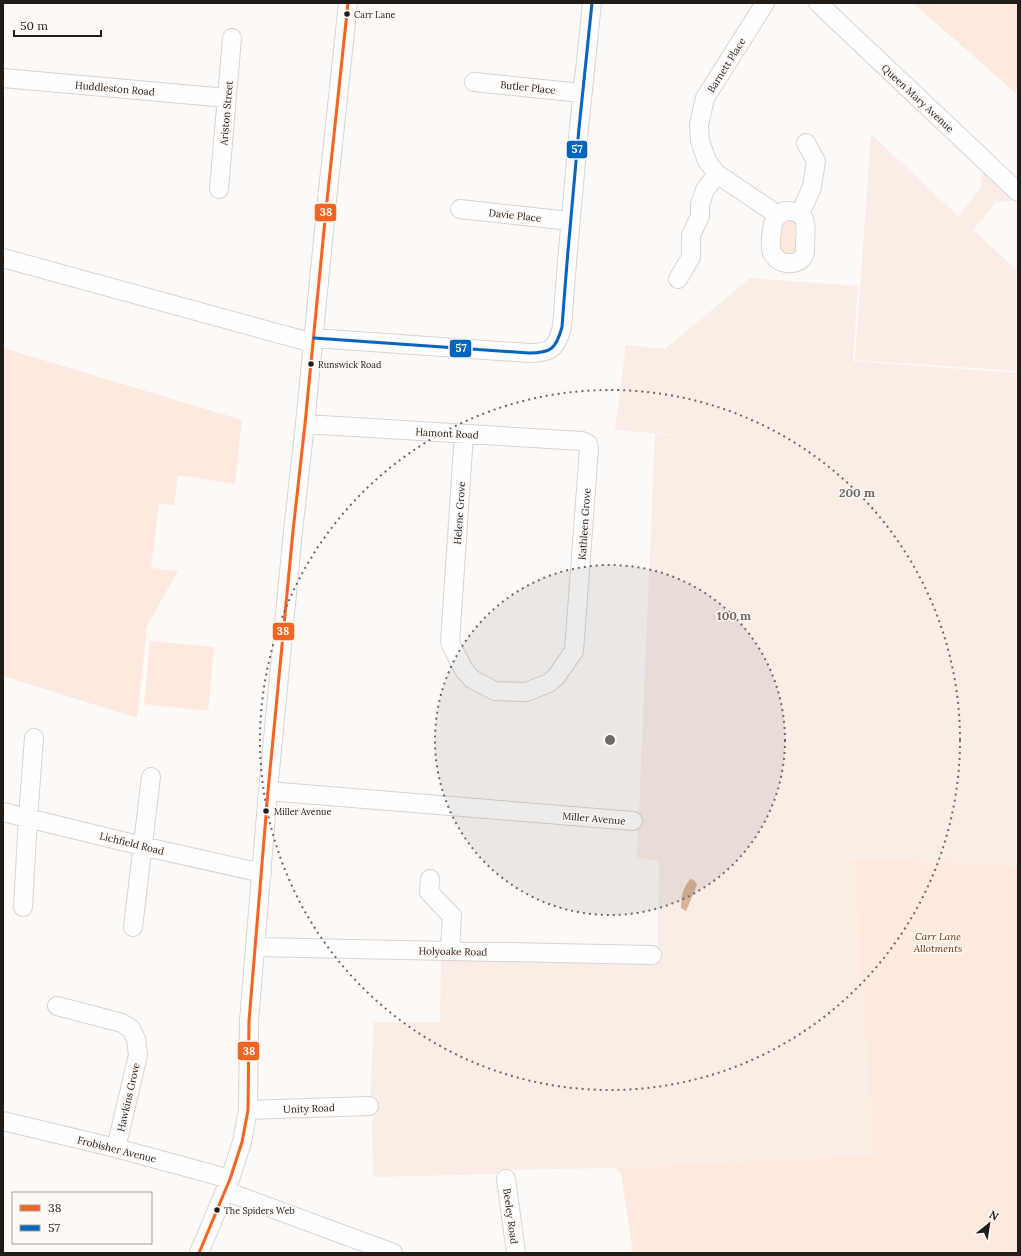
<svg xmlns="http://www.w3.org/2000/svg" width="1021" height="1256" font-family="Lora,serif">
  <style>
    .built { fill: #f9ede6 }
    .green { fill: #fde9dd }
    .water { fill: #d9b197 }
    .lines { fill: none; stroke-linecap: round; stroke-linejoin: round }
    .minor-casing { stroke: #d8d4d0; stroke-width: 20 }
    .minor { stroke: #fffefe; stroke-width: 18 }
    .bus-1-casing { stroke: #fef8f4; stroke-width: 6 }
    .bus-2-casing { stroke: #fef8f4; stroke-width: 6 }
    .bus-1 { stroke: #f26522; stroke-width: 3 }
    .bus-2 { stroke: #0065bd; stroke-width: 3 }
    .ring { fill: none; stroke: #6e6966; stroke-width: 2; stroke-dasharray: 2 4 }
    .bus-dot { fill: #221c19; stroke: #fef8f4; stroke-width: 1.5 }
    .labels { text-anchor: middle; stroke-width: 3; stroke-linejoin: round; paint-order: stroke }
    .bus-label { font-size: 9px; fill: #221c19; stroke: #fef8f4; text-anchor: start }
    .street-label { font-size: 10px; fill: #221c19; stroke: #fef8f4 }
    .park-label { font-size: 10px; font-style: italic; fill: #663106; stroke: #fef8f4 }
    .centre { fill: #6e6966; stroke: #fef8f4; stroke-width: 2 }
    .ring-label { font-size: 12px; text-anchor: middle; font-weight: bold; fill: #6e6966; stroke: #fef8f4; stroke-width: 3; stroke-linejoin: round; paint-order: stroke }
    .line-badge { stroke: #fef8f4; stroke-width: 1.5 }
    .badge-label { font-size: 11px; text-anchor: middle; font-weight: bold; fill: #fff }
  </style>
  <rect width="100%" height="100%" fill="#fcf9f6"/>
  <path class="built" d="M871 134 958 216 980 189 982 172 1012 201 996 202 973 230 1018 271V371L855 360Z
    M750 278 858 286 853 361 1018 373V866L952 862 854 860 873 1155 617 1168 499 1170V1174L373 1177 372 1111 370 1098 374 1022H440L441 960 657 963 659 861 637 858 655 434 705 437 615 430 626 345 665 349Z"/>
  <path class="green" d="M913 3H1018V95Z
    M792 218 798 221 799 251 789 257 780 250 782 225 785 220Z
    M3 348 242 420 235 484 178 475 174 505 159 504 151 568 178 571 145 629 146 636 137 718 3 676Z
    M150 641 214 647 208 711 144 704Z
    M854 860 952 862 1018 866V1253H633L621 1172 617 1171V1168L873 1155Z"/>
  <path class="water" d="M690 879 694 880 697 885 686 911 681 908C681 897 683 888 690 879Z"/>
  <g class="lines">
    <defs>
      <path id="minor" d="M765 3 705 98 699 125 700 141 707 161 717 174 778 215
        M818 3 1018 192
        M3 78 227 98
        M474 82 582 93
        M219 189 232 38
        M460 209 570 221
        M785 211C806 210 807 223 805 240 805 244 806 252 804 255 800 265 784 265 777 259 775 257 771 252 771 249 770 244 772 225 774 221 776 216 780 214 785 211Z
        M800 214 812 187 816 161 806 143
        M3 258 313 343
        M678 279 691 257V235L700 216V204L705 190 717 174
        M314 338 529 353C551 353 556 349 562 327 570 219 580 111 592 3
        M305 424 582 441 588 444 589 449 574 651 556 677 549 683 526 692 495 691 472 679 464 670 453 649 450 642 464 434
        M268 791 633 821
        M3 812 142 846 262 873
        M430 879 429 892 452 916 450 951
        M23 907 28 818 34 738
        M133 927 151 777
        M255 947 652 955
        M57 1006 122 1023 131 1029 136 1039 138 1055 116 1148
        M248 1110 369 1106
        M3 1121 116 1148 230 1179
        M506 1179 516 1253
        M225 1191 393 1253
        M199 1253 230 1179 242 1142 248 1110 249 1021 268 791 293 531 305 424 326 210 348 3"/>
    </defs>
    <use href="#minor" class="minor-casing"/>
    <use href="#minor" class="minor"/>
    <defs>
      <path id="bus-1" d="M199 1253 230 1179 242 1142 248 1110 249 1021 268 791 293 531 305 424 326 210 348 3"/>
      <path id="bus-2" d="M314 338 529 353C551 353 556 349 562 327 570 219 580 111 592 3"/>
    </defs>
    <use href="#bus-1" class="bus-1-casing"/>
    <use href="#bus-2" class="bus-2-casing"/>
    <use href="#bus-1" class="bus-1"/>
    <use href="#bus-2" class="bus-2"/>
  </g>
  <circle cx="610" cy="740" r="175" fill="#6e6966" fill-opacity=".12"/>
  <g class="ring">
    <circle cx="610" cy="740" r="175"/>
    <circle cx="610" cy="740" r="350"/>
  </g>
  <g class="bus-dot">
    <circle cx="347" cy="14" r="3.5"/>
    <circle cx="311" cy="364" r="3.5"/>
    <circle cx="266" cy="811" r="3.5"/>
    <circle cx="217" cy="1210" r="3.5"/>
  </g>
  <g class="labels">
    <g class="bus-label">
      <text x="354" y="18">Carr Lane</text>
      <text x="318" y="368">Runswick Road</text>
      <text x="274" y="815">Miller Avenue</text>
      <text x="224" y="1214">The Spiders Web</text>
    </g>
    <g class="street-label">
      <text transform="translate(726 65) rotate(-58)" y="4">Barnett Place</text>
      <text transform="translate(528 87) rotate(6)" y="4">Butler Place</text>
      <text transform="translate(115 88) rotate(5)" y="4">Huddleston Road</text>
      <text transform="translate(918 98) rotate(43)" y="4">Queen Mary Avenue</text>
      <text transform="translate(226 113) rotate(-85)" y="4">Ariston Street</text>
      <text transform="translate(515 215) rotate(6)" y="4">Davie Place</text>
      <text transform="translate(447 433) rotate(3)" y="4">Hamont Road</text>
      <text transform="translate(459 513) rotate(-86)" y="4">Helene Grove</text>
      <text transform="translate(584 524) rotate(-86)" y="4">Kathleen Grove</text>
      <text transform="translate(594 818) rotate(5)" y="4">Miller Avenue</text>
      <text transform="translate(132 843) rotate(14)" y="4">Lichfield Road</text>
      <text transform="translate(453 951) rotate(1)" y="4">Holyoake Road</text>
      <text transform="translate(128 1097) rotate(-77)" y="4">Hawkins Grove</text>
      <text transform="translate(309 1108) rotate(-2)" y="4">Unity Road</text>
      <text transform="translate(117 1149) rotate(14)" y="4">Frobisher Avenue</text>
      <text transform="translate(511 1216) rotate(82)" y="4">Beeley Road</text>
    </g>
    <g class="park-label">
      <text x="938" y="940">Carr Lane<tspan x="938" dy="12">Allotments</tspan></text>
    </g>
  </g>
  <circle cx="610" cy="740" r="6" class="centre"/>
  <g class="ring-label">
    <text x="857" y="497">200 m</text>
    <text x="734" y="620">100 m</text>
  </g>
  <g class="line-badge">
    <rect x="566" y="140" width="22" height="19" rx="4" fill="#0065bd"/>
    <rect x="314" y="203" width="23" height="19" rx="4" fill="#f26522"/>
    <rect x="449" y="339" width="23" height="19" rx="4" fill="#0065bd"/>
    <rect x="272" y="622" width="23" height="19" rx="4" fill="#f26522"/>
    <rect x="237" y="1041" width="23" height="20" rx="4" fill="#f26522"/>
  </g>
  <g class="badge-label">
    <text x="577" y="153">57</text>
    <text x="326" y="216">38</text>
    <text x="461" y="352">57</text>
    <text x="283" y="635">38</text>
    <text x="249" y="1055">38</text>
  </g>
  <rect width="1021" height="1256" fill="none" stroke="#221c19" stroke-width="8"/>
  <rect x="12" y="1192" width="140" height="52" fill="#fef8f4" stroke="#a6a09c"/>
  <rect x="20" y="1205" width="20" height="6" fill="#f26522" stroke="#a6a09c"/>
  <text x="48" y="1212" font-size="12" fill="#221c19">38</text>
  <rect x="20" y="1225" width="20" height="6" fill="#0065bd" stroke="#a6a09c"/>
  <text x="48" y="1232" font-size="12" fill="#221c19">57</text>
  <g transform="translate(989 1224) rotate(30)" stroke="#fef8f4" stroke-width="3" paint-order="stroke">
  <path d="M0-3L7 15L0 10L-7 15Z" fill="#221c19"/>
  <text y="-6" font-size="11" font-weight="bold" text-anchor="middle" fill="#221c19">N</text>
  </g>
  <path d="M14 30v6h87v-6" fill="none" stroke="#221c19" stroke-width="2"/>
  <text x="20" y="30" font-size="12" fill="#221c19" stroke="#fef8f4" stroke-width="3" paint-order="stroke">50 m</text>
</svg>
